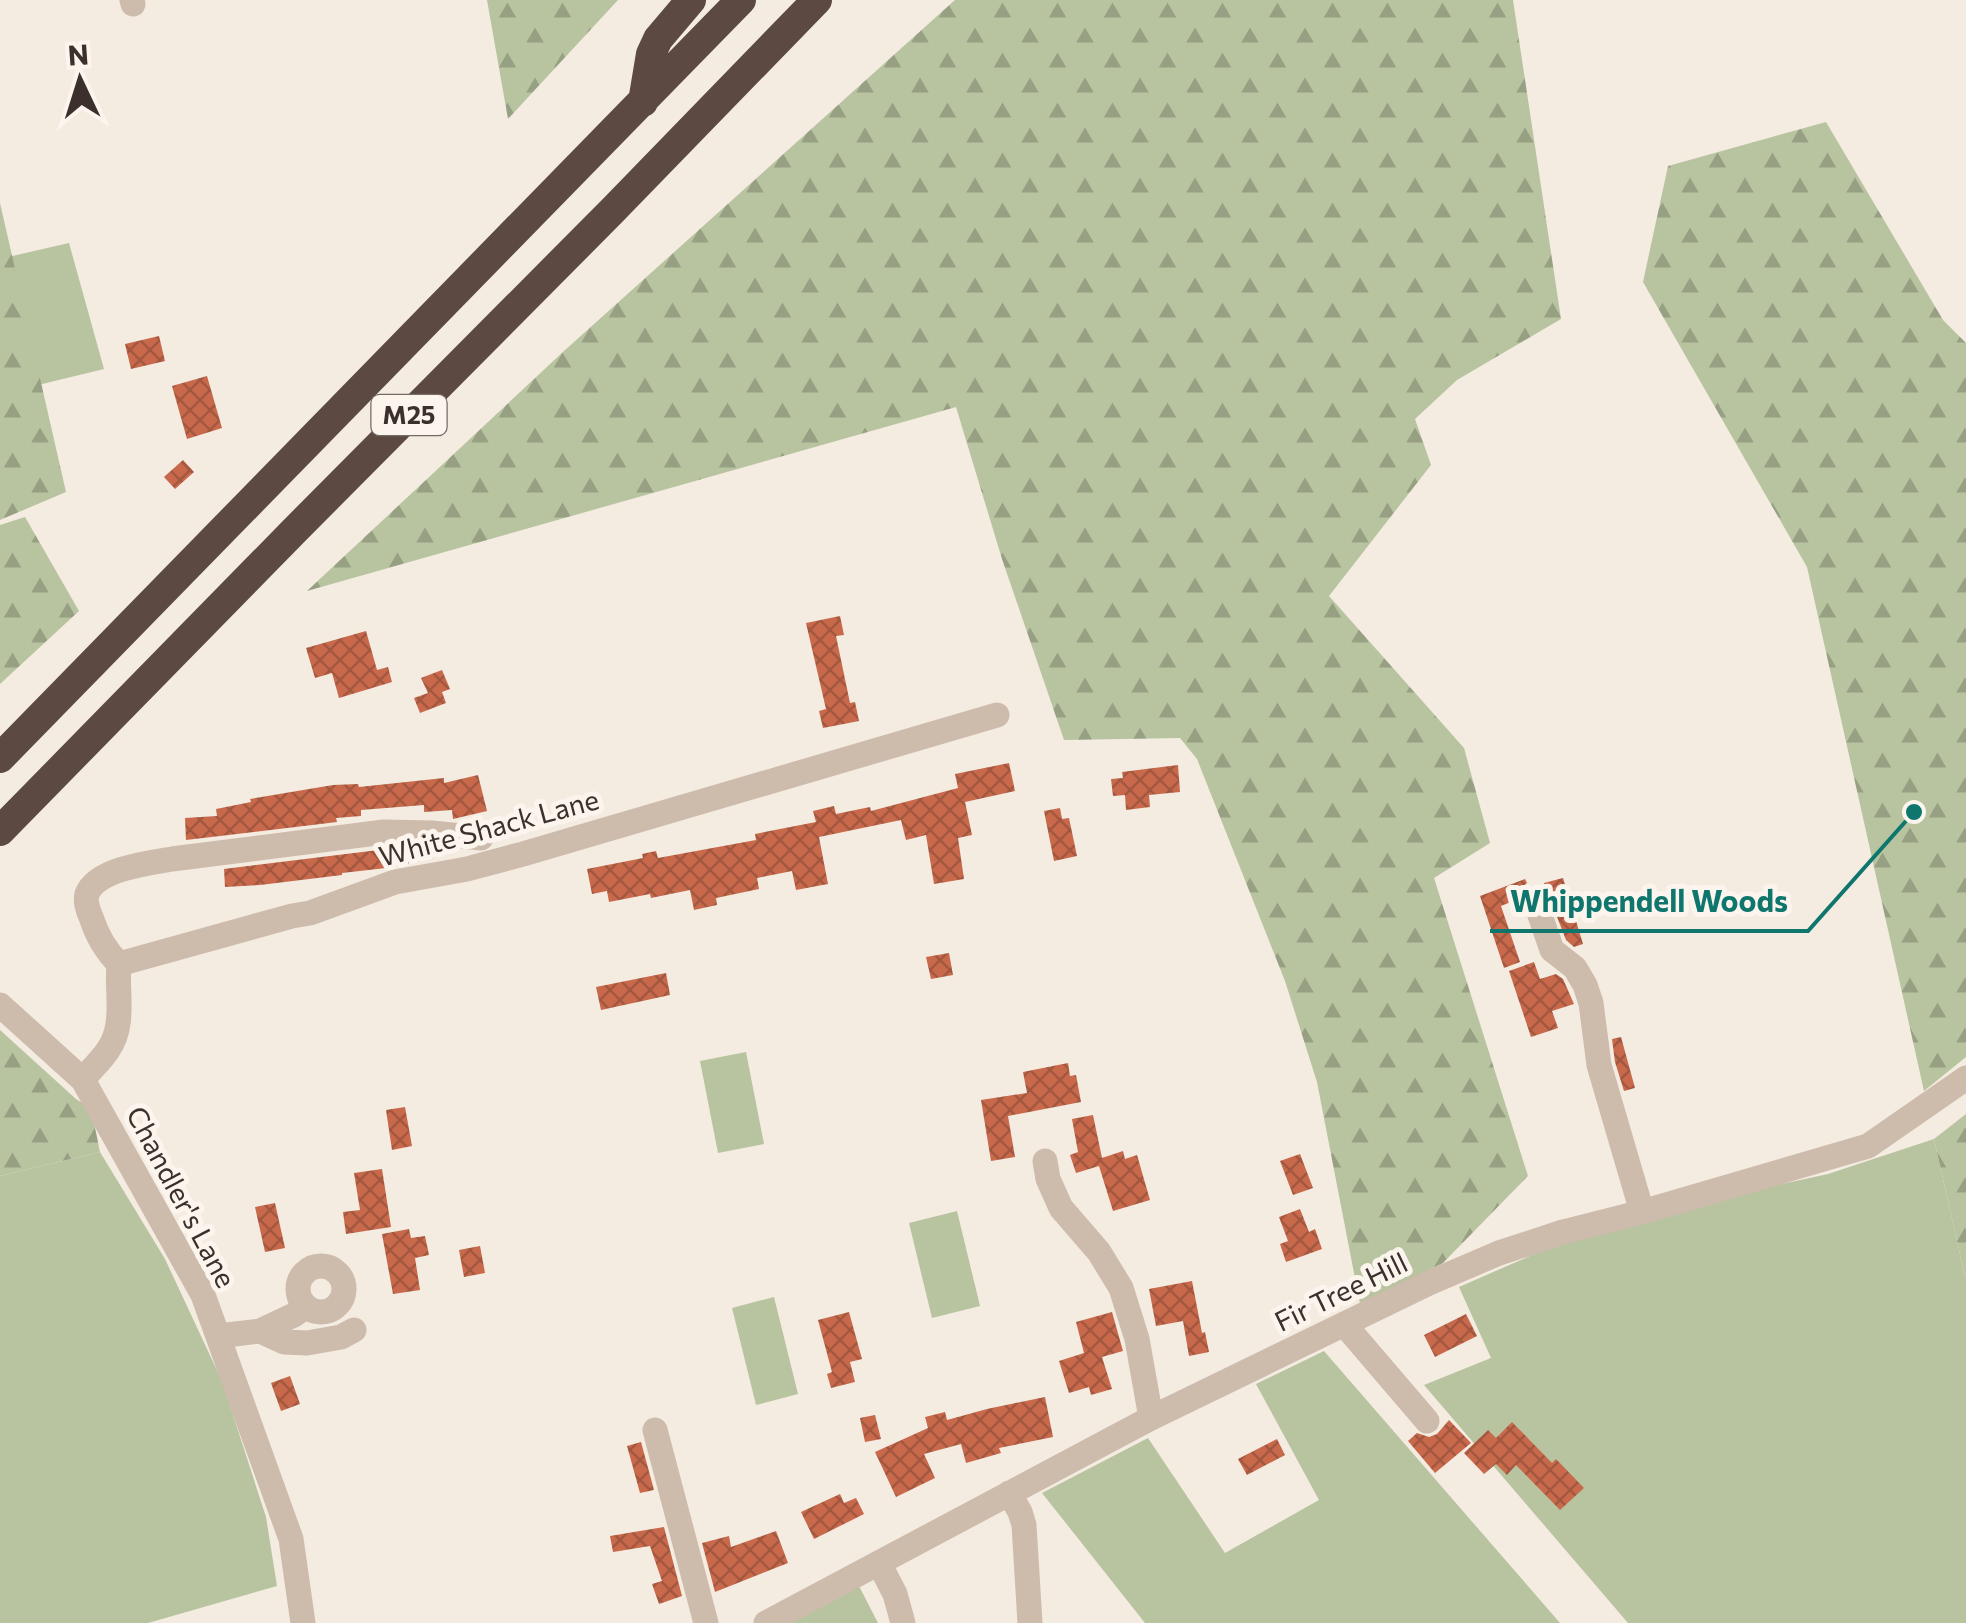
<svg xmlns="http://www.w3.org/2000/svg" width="1966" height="1623" font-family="Commissioner,sans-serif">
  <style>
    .green { fill: #b8c4a0 }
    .forest { fill: url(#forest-firs) }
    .building { fill: url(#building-cross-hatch) }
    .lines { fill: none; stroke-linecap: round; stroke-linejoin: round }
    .minor { stroke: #cdbbac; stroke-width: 25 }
    .highway { stroke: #5c4a42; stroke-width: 30 }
    .labels { text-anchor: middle; stroke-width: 10; stroke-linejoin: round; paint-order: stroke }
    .shield { fill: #fbf5ee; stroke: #756b66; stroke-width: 2.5 }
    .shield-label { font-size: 25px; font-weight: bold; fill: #3b302b }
    .street-label { font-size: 28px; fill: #3b302b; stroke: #fbf5ee }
    .leader { fill: none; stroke: #0f766e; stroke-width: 4 }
    .callout-dot { fill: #0f766e; stroke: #fbf5ee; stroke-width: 4 }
    .callout-label { font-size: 30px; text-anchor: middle; font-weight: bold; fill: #0f766e; stroke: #fbf5ee; stroke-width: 10; stroke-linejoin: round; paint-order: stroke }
  </style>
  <defs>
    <pattern id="forest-firs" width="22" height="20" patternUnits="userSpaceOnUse" patternTransform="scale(2.5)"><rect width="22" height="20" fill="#b8c4a0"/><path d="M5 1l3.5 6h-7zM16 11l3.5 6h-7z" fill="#97a083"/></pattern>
    <pattern id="building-cross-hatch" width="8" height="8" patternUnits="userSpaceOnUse" patternTransform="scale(2.5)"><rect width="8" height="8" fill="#c8694b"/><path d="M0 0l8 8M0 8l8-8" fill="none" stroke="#a4573f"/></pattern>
  </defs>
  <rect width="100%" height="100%" fill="#f4ebe1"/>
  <path class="green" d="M69 243 104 369 38 385 8 257Z
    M746 1052 764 1144 718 1153 700 1061Z
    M1934 1139 1966 1281V1623H1628L1424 1385 1491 1358 1459 1287 1539 1252 1693 1203 1828 1174Z
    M100 1152 165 1259 222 1381 266 1517 277 1586 148 1623H0V1176Z
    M957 1211 980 1306 932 1318 909 1223Z
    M774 1297 798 1394 756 1405 732 1308Z
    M1324 1351 1560 1623H1145L1042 1493 1148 1438 1225 1553 1319 1500 1256 1384Z
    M859 1586 878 1623H787Z"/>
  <path class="forest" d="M487 0H618L508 119Z
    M955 0H1513L1561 319 1457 380 1415 419 1431 465 1329 596 1464 748 1490 843 1434 878 1528 1176 1443 1263 1360 1304 1317 1082 1285 981 1197 759 1180 738 1064 740 1002 559 956 407 307 591 564 351Z
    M1826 122 1943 320 1966 343V1057L1924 1091 1807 567 1643 282 1668 166Z
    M0 203 66 492 0 520Z
    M25 517 79 611 0 684V525Z
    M0 1030 76 1099 91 1108 100 1152 0 1176Z
    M1966 1114V1281L1934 1139Z"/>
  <path class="building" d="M159 336 165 361 131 369 125 344Z
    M207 376 222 428 187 439 172 386Z
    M183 460 194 472 175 489 164 477Z
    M840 616 844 635 836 636 850 703 855 702 859 721 823 728 819 711 826 709 806 623Z
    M366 631 377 670 388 667 392 682 339 698 332 673 315 678 306 648Z
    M442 670 450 689 442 692 446 703 420 713 414 698 428 693 421 678Z
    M1009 763 1015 791 965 802 972 835 958 838 964 879 934 884 926 835 906 840 901 820 819 837 828 884 796 890 792 871 757 878 759 889 716 898 717 905 694 910 690 890 651 898 650 894 609 902 607 891 592 894 587 869 643 858 642 854 656 851 658 858 756 840 755 834 816 822 813 811 834 806 836 814 870 807 871 811 958 788 955 774Z
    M1178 765 1180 792 1149 795 1150 807 1126 810 1125 795 1113 796 1111 779 1123 778 1122 772Z
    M478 775 487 811 453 819 452 810 424 812V805L361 810V816L336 818 337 822 186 840 185 818 217 816 216 809 251 802 250 799 333 785 358 784 359 787 444 778V783Z
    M1060 808 1062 819 1069 818 1077 856 1054 861 1044 811Z
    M395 848 432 849 434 858 386 868 342 873V875L260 885 225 887 224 869Z
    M1563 878 1583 944 1574 947 1566 940 1544 883Z
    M1525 879 1527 883 1521 888 1518 899 1501 906 1520 962 1504 968 1480 896Z
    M949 953 953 975 931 979 926 957Z
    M1534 962 1540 979 1556 974 1563 979 1574 1004 1552 1011 1558 1028 1531 1037 1509 971Z
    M666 973 670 995 601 1010 596 987Z
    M1621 1037 1635 1088 1624 1091 1615 1062 1612 1039Z
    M1068 1063 1070 1076 1076 1075 1081 1102 1008 1116 1015 1157 991 1161 981 1100 1027 1093 1023 1072Z
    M405 1107 412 1146 392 1150 386 1110Z
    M1093 1115 1102 1158 1123 1151 1125 1159 1137 1155 1150 1200 1113 1211 1099 1166 1076 1173 1070 1155 1078 1152 1072 1119Z
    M1300 1154 1313 1188 1293 1195 1280 1161Z
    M382 1169 391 1227 346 1234 343 1212 360 1210 354 1173Z
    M275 1203 285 1248 265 1252 255 1207Z
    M1300 1209 1309 1232 1315 1229 1322 1249 1286 1262 1280 1244 1288 1241 1279 1217Z
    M409 1229 411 1238 425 1236 429 1255 415 1258 420 1290 393 1294 382 1234Z
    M480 1246 485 1273 464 1277 459 1250Z
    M1192 1281 1202 1333 1205 1332 1209 1352 1189 1356 1183 1321 1156 1326 1149 1289Z
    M849 1312 862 1359 850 1362 855 1382 831 1388 827 1374 832 1372 818 1320Z
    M1112 1312 1123 1351 1102 1357 1112 1389 1091 1395 1089 1387 1069 1393 1059 1361 1084 1353 1076 1322Z
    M1466 1314 1477 1336 1435 1357 1424 1335Z
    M290 1376 300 1404 281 1411 271 1383Z
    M1045 1397 1053 1437 999 1448 1001 1453 966 1463 961 1444 924 1454 935 1478 896 1497 875 1452 928 1428 925 1417 945 1412 947 1420 987 1409Z
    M875 1415 881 1439 865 1442 860 1418Z
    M1449 1420 1471 1443 1435 1473 1408 1441 1417 1433 1429 1437 1437 1434Z
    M1512 1422 1552 1463 1556 1459 1584 1488 1560 1510 1516 1465 1507 1475 1496 1464 1484 1474 1464 1453 1488 1430 1496 1438Z
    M1277 1439 1285 1455 1247 1475 1238 1459Z
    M641 1442 654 1490 640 1493 627 1446Z
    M840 1494 844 1503 856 1498 864 1514 814 1539 801 1512Z
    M664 1527 682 1596 659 1604 652 1584 662 1581 650 1546 613 1552 610 1536Z
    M776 1531 788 1563 715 1592 702 1543 729 1536 731 1547Z"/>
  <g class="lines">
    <path class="minor" d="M132 0 133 4
      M1534 898 1552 950 1575 968 1585 985 1591 1003 1599 1065 1642 1212
      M119 964C105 950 97 936 91 917 88 911 85 901 87 894 97 869 148 863 172 859L384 832 432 833 481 838
      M0 1005 83 1080 203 1295 291 1539 303 1623
      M83 1080C90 1070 101 1061 108 1050 126 1025 116 991 119 964L292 916 310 913 395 882 467 869 523 854 997 715
      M1045 1161 1048 1179 1061 1208 1099 1252 1121 1288 1137 1339 1151 1418
      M298 1289a23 23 0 1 1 46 0a23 23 0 1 1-46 0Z
      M1344 1324 1427 1421
      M260 1331 294 1315 306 1306
      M218 1336 260 1331 284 1342 307 1343 341 1337 354 1330
      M655 1430 706 1623
      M1009 1493 1020 1512 1024 1525 1030 1623
      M879 1563 895 1594 903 1623
      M766 1623 1151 1418 1429 1283 1499 1253 1563 1232 1642 1212 1868 1146 1966 1078"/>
    <path class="highway" d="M643 102 651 54 658 39 691 0
      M0 758 741 0
      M0 831 295 530 613 210 817 0"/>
  </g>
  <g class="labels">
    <rect class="shield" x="371.5" y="395" width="75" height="40" rx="8"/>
    <g class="shield-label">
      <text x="409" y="424">M25</text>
    </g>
    <g class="street-label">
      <text transform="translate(489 828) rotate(-15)" y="10">White Shack Lane</text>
      <text transform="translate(181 1197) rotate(62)" y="10">Chandler's Lane</text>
      <text transform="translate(1341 1292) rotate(-26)" y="10">Fir Tree Hill</text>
    </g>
  </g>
  <path class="leader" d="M1914 812L1808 931H1490"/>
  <circle class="callout-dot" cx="1914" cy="812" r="10"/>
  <g class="callout-label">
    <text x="1649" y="912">Whippendell Woods</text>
  </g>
  <g transform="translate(80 80) rotate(356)" stroke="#fbf5ee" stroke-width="8" paint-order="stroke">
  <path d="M0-8L18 38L0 25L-18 38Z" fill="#3b302b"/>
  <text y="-15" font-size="28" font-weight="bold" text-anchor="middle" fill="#3b302b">N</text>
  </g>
</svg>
